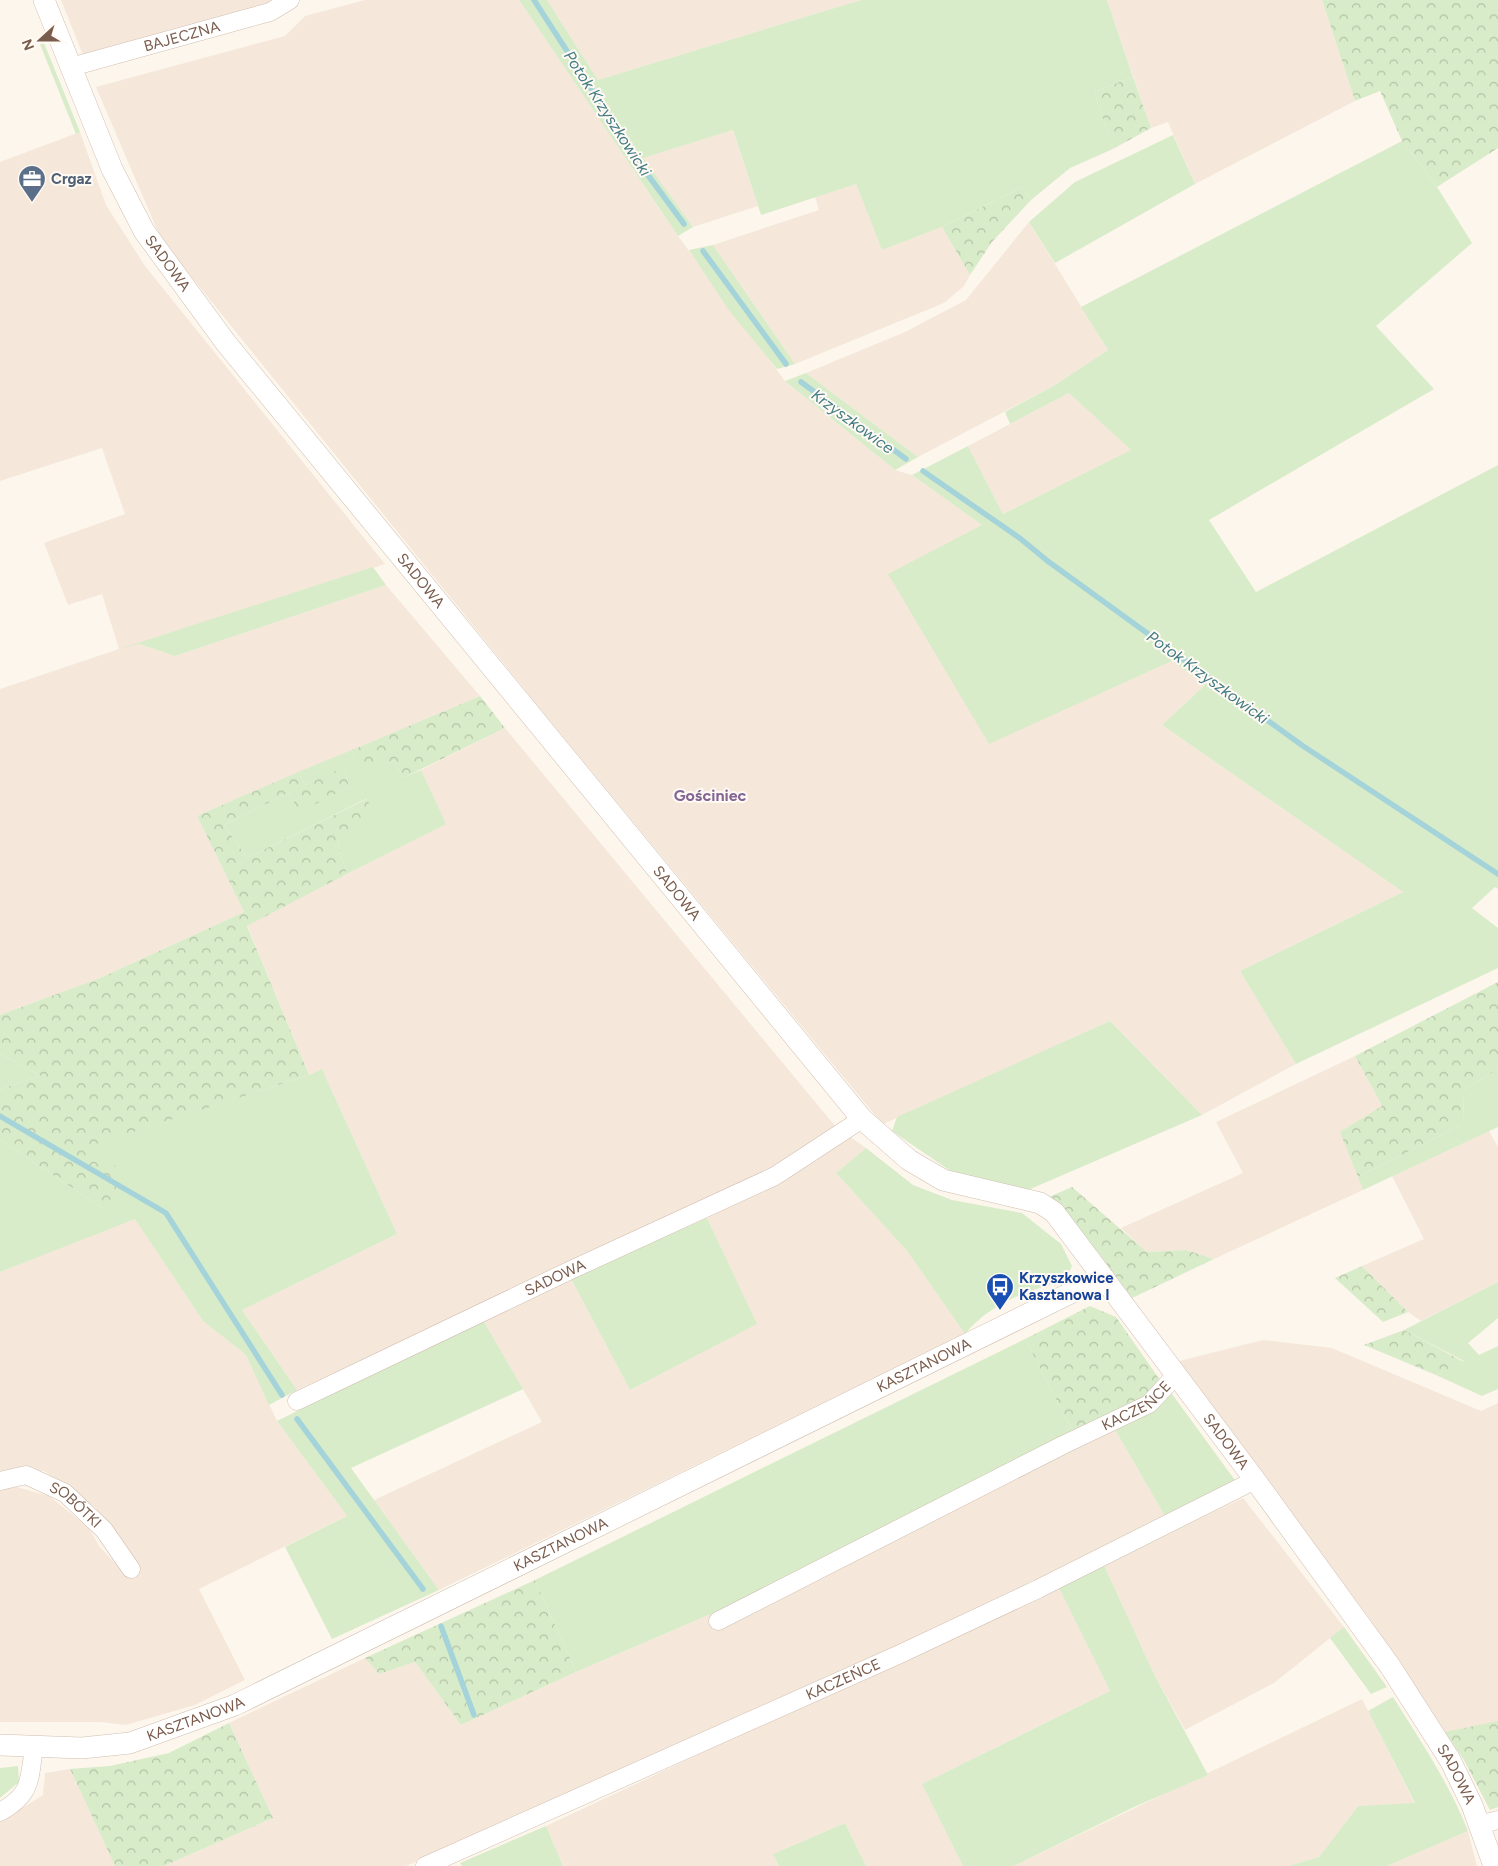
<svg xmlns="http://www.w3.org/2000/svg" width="1498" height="1866" font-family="Figtree,sans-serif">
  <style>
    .residential { fill: #f5e8da }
    .green { fill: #d8ecc9 }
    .forest { fill: url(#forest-crowns) }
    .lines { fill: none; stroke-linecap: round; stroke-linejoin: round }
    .stream { stroke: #a5d3da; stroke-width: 5.5 }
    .minor-casing { stroke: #d1beb0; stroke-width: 19 }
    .tertiary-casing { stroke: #d1beb0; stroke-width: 22 }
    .minor { stroke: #fff; stroke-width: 18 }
    .tertiary { stroke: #fff; stroke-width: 21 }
    .labels { text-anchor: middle; stroke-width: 4; stroke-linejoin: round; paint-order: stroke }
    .street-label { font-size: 15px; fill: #7a5c4d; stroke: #fffaf3 }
    .service-label { font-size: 15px; font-weight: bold; fill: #4e5e75; stroke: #fffaf3; text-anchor: start }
    .transit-label { font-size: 15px; font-weight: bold; fill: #164399; stroke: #fffaf3; text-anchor: start }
    .water-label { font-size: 16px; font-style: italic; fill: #437c86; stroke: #fffaf3 }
    .neighbourhood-label { font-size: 16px; font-weight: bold; fill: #846695; stroke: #fffaf3 }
  </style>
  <defs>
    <pattern id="forest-crowns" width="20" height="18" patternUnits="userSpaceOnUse" patternTransform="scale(1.25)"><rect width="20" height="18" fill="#d8ecc9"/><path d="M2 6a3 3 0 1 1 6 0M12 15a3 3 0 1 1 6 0" fill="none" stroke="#b4c2a5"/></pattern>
  </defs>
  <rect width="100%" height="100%" fill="#fdf6ec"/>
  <path class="residential" d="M61 0H286L83 55Z
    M365 0H519L678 236 785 381 895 470 912 475 982 525 989 743 1172 661 1205 685 1162 725 1403 892 1240 971 1296 1064 1202 1115 1110 1021 883 1124 874 1114 538 706 161 239 96 87 285 36 305 16Z
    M547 0H861L598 80Z
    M1107 0H1322L1355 101 1195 184 1168 122 1151 128Z
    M733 130 758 206 693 227 642 158Z
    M80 132 106 205 145 266 385 564 128 647 139 644 175 656 386 585 480 696 197 816 244 912 100 978 0 1015V689L119 649 102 594 68 605 44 543 125 514 102 448 0 481V162Z
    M856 184 882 250 942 227 970 275 964 286 944 303 795 364 713 245 819 210 815 197Z
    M1029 222 1108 350 1055 385 918 457 806 373 905 332 966 300Z
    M1069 393 1132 450 1003 514 968 446Z
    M505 728 836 1127 770 1172 297 1390 242 1310 397 1234 322 1069 309 1075 247 925 445 824 421 770Z
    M1355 1056 1382 1106 1358 1177 1363 1190 1214 1259 1186 1250 1147 1252 1121 1228 1243 1173 1216 1122Z
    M1489 1131 1498 1147V1282L1421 1321 1408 1312 1362 1266 1424 1239 1392 1176Z
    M849 1136 866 1148 836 1173 907 1251 965 1334 439 1590 374 1500 542 1422 483 1320 571 1279 630 1390 756 1324 707 1218 777 1183Z
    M135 1218 203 1321 246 1355 277 1421 347 1516 199 1589 245 1680 195 1705 126 1725 101 1722H0V1491L13 1486 49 1496 89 1528 99 1546 128 1577 140 1568 95 1507 44 1471H14L0 1475V1272Z
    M1263 1340 1332 1348 1481 1411 1498 1403V1807L1490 1810 1464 1760 1370 1619 1179 1361Z
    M1108 1417 1166 1518 883 1655 406 1866H164L273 1818 229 1723 365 1658 379 1674 415 1662 461 1725 576 1672 741 1601Z
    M1243 1498 1344 1627 1274 1683 1185 1730 1153 1672 1103 1563Z
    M1058 1586 1110 1691 922 1784 963 1866H866L845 1823 773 1854 779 1866H563L546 1826Z
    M1362 1699 1415 1804 1358 1806 1319 1857 1288 1866H1014Z
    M70 1769 115 1866H0V1822L43 1795 45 1773Z
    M1468 1831 1477 1866H1387Z"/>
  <path class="green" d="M519 0H547L598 80 861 0H1107L1133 77 1094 92 1113 149 1070 168 1031 200 1022 187 942 227 882 250 856 184 761 215 733 130 643 158 693 227 678 236Z
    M44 43 80 132 76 134 40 44Z
    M1173 135 1195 184 1055 263 1029 222 1075 182Z
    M1402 141 1437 187 1472 243 1376 326 1434 389 1209 520 1256 592 1498 465V889L1495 887 1472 908 1498 928V968L1296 1064 1240 971 1403 892 1162 725 1205 685 1172 661 989 744 888 574 982 525 912 475 968 446 1003 514 1131 450 1069 393 1010 424 1005 412 1055 385 1108 350 1081 307Z
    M713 245 795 364 777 369 728 309 689 250Z
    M806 373 918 457 895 470 785 381Z
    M373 567 386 585 175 656 139 644 119 649Z
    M352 750 362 774 394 760 403 778 421 770 446 824 347 874 337 842 375 819 366 799 247 858 224 825 290 792 298 812 349 787 344 768 305 785 298 772Z
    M1110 1021 1202 1115 1028 1190 955 1174 892 1131 897 1117Z
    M0 1054 41 1076 0 1089Z
    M322 1069 397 1234 242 1310 297 1390 269 1405 246 1355 203 1321 135 1219 0 1272V1140L104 1209 89 1146 309 1075Z
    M1498 1069V1127L1363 1190 1358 1177 1463 1124 1464 1090Z
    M866 1148 913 1185 952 1200 1022 1213 1061 1244 1072 1266 1065 1281C1027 1290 991 1303 965 1334L907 1251 836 1173Z
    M707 1218 757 1324 630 1390 571 1279Z
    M1498 1282V1318L1468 1343 1479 1355 1498 1346V1389L1482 1396 1436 1375 1464 1361 1404 1330Z
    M483 1320 523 1389 351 1468 439 1590 332 1639 285 1547 347 1516 277 1421Z
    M1025 1339 1074 1434 741 1601 576 1672 535 1580Z
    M1172 1394 1237 1483 1166 1518 1113 1426Z
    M1103 1563 1153 1672 1208 1775 1134 1807 1014 1866H963L922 1784 1110 1691 1058 1586Z
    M1344 1627 1387 1687 1371 1694 1330 1638Z
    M1393 1697C1420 1740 1449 1783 1468 1831L1387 1866H1288L1319 1857 1358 1806 1415 1803 1368 1711Z
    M18 1766 19 1782 0 1798V1768Z
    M845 1823 866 1866H779L773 1854Z
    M546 1826 563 1866H462L460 1863Z"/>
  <path class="forest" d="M1322 0H1498V148L1437 187 1402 141 1380 91 1355 101Z
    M1133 77 1151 128 1113 149 1094 92Z
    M1022 187 1031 200 992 242 970 275 942 227Z
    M480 696 505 728 403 778 394 760 362 775 352 750Z
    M344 767 349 787 298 813 290 792 224 825 247 858 367 799 376 819 337 842 347 874 247 926 309 1075 90 1146 127 1175 104 1209 0 1140V1089L41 1076 0 1054V1015L100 978 244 912 197 816 298 772 305 785Z
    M1498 982V1069L1464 1090 1463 1124 1358 1177 1340 1132 1382 1106 1355 1056Z
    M1072 1187 1147 1252 1186 1250 1214 1259 1132 1298 1098 1252 1049 1197Z
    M1362 1266 1408 1312 1383 1322 1335 1278Z
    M1090 1306 1116 1317 1160 1380 1145 1399 1074 1434 1025 1339Z
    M1404 1330 1464 1362 1436 1375 1364 1345Z
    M535 1580 576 1672 461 1725 415 1662 379 1674 365 1658Z
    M1498 1721V1807L1490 1810 1464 1760 1445 1732Z
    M229 1723 273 1818 164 1866H115L70 1769 110 1766 169 1753Z"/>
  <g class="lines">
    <path class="stream" d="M534 0 642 167 684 224
      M703 251 786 364
      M801 382 906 459
      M923 471 1021 539 1049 562 1303 746 1498 874
      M0 1116 166 1213 282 1395
      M297 1419 423 1589
      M441 1626 474 1715"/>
    <defs>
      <g id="minor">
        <path id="s1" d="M71 67 270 12 290 0"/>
        <path id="s2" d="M297 1401 573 1269 775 1176 862 1119"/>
        <path id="s3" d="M0 1481 26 1475 65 1493 104 1530 131 1569"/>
        <path id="s4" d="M718 1621 1063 1445 1149 1404 1176 1375"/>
        <path d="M0 1812C32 1794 29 1781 34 1747"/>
        <path d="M1479 1825 1498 1820"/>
        <path id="s5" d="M425 1866 900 1654 1038 1589 1255 1480"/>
      </g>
      <g id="tertiary">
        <path id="s6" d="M44 0 112 169 144 231 226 343 862 1119 909 1160 943 1180 1040 1203 1054 1212 1255 1480 1390 1666 1450 1760 1472 1805 1494 1866"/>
        <path id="s7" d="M0 1745 82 1748 130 1743 235 1705 1103 1277"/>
      </g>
    </defs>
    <use href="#minor" class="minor-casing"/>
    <use href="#tertiary" class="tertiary-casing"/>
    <use href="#minor" class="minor"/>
    <use href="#tertiary" class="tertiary"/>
  </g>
  <defs>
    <symbol id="office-pin" viewBox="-11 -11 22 30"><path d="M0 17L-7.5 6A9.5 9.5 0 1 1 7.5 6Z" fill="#5c6f8a" stroke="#fffaf3"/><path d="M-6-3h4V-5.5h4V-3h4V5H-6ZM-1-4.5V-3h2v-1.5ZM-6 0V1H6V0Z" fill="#fff"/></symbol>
    <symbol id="bus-pin" viewBox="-11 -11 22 30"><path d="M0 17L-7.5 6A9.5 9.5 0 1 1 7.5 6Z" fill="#1a4fb4" stroke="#fffaf3"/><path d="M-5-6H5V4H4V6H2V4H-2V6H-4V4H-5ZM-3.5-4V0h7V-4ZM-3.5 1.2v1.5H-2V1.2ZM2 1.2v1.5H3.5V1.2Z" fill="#fff"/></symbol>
  </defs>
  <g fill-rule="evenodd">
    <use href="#office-pin" x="16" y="163" width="32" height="43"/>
    <use href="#bus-pin" x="984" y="1271" width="32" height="43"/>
  </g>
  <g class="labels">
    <g class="street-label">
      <text dy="5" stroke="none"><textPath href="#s1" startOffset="115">BAJECZNA</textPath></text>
      <text dy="5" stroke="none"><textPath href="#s6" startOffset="292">SADOWA</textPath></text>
      <text dy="5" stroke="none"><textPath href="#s6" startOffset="698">SADOWA</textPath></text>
      <text dy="5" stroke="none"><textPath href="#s6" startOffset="1102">SADOWA</textPath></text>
      <text dy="5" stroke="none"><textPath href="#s2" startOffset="286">SADOWA</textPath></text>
      <text dy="5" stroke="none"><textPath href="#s7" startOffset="1010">KASZTANOWA</textPath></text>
      <text dy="5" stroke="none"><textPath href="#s4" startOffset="471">KACZEŃCE</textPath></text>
      <text dy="5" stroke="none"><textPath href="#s6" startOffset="1899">SADOWA</textPath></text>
      <text dy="5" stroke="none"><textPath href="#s3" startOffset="85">SOBÓTKI</textPath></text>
      <text dy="5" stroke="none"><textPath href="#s7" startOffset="605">KASZTANOWA</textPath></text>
      <text dy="5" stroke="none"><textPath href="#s5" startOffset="458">KACZEŃCE</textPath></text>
      <text dy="5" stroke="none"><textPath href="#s7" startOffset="200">KASZTANOWA</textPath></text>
      <text dy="5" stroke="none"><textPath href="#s6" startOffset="2304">SADOWA</textPath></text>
    </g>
    <g class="service-label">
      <text x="51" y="184">Crgaz</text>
    </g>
    <g class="transit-label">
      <text x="1019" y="1283">Krzyszkowice<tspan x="1019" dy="17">Kasztanowa I</tspan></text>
    </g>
    <g class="water-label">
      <text transform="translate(608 113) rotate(57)" y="6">Potok Krzyszkowicki</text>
      <text transform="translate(853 421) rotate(36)" y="6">Krzyszkowice</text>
      <text transform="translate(1208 677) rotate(36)" y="6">Potok Krzyszkowicki</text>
    </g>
    <g class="neighbourhood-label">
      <text x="710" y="801">Gościniec</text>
    </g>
  </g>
  <g transform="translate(40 40) rotate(249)" stroke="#fffaf3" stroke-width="4" paint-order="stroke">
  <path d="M0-4L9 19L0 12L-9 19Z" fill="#7a5c4d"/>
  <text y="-8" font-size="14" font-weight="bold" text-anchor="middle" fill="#7a5c4d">N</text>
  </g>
</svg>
